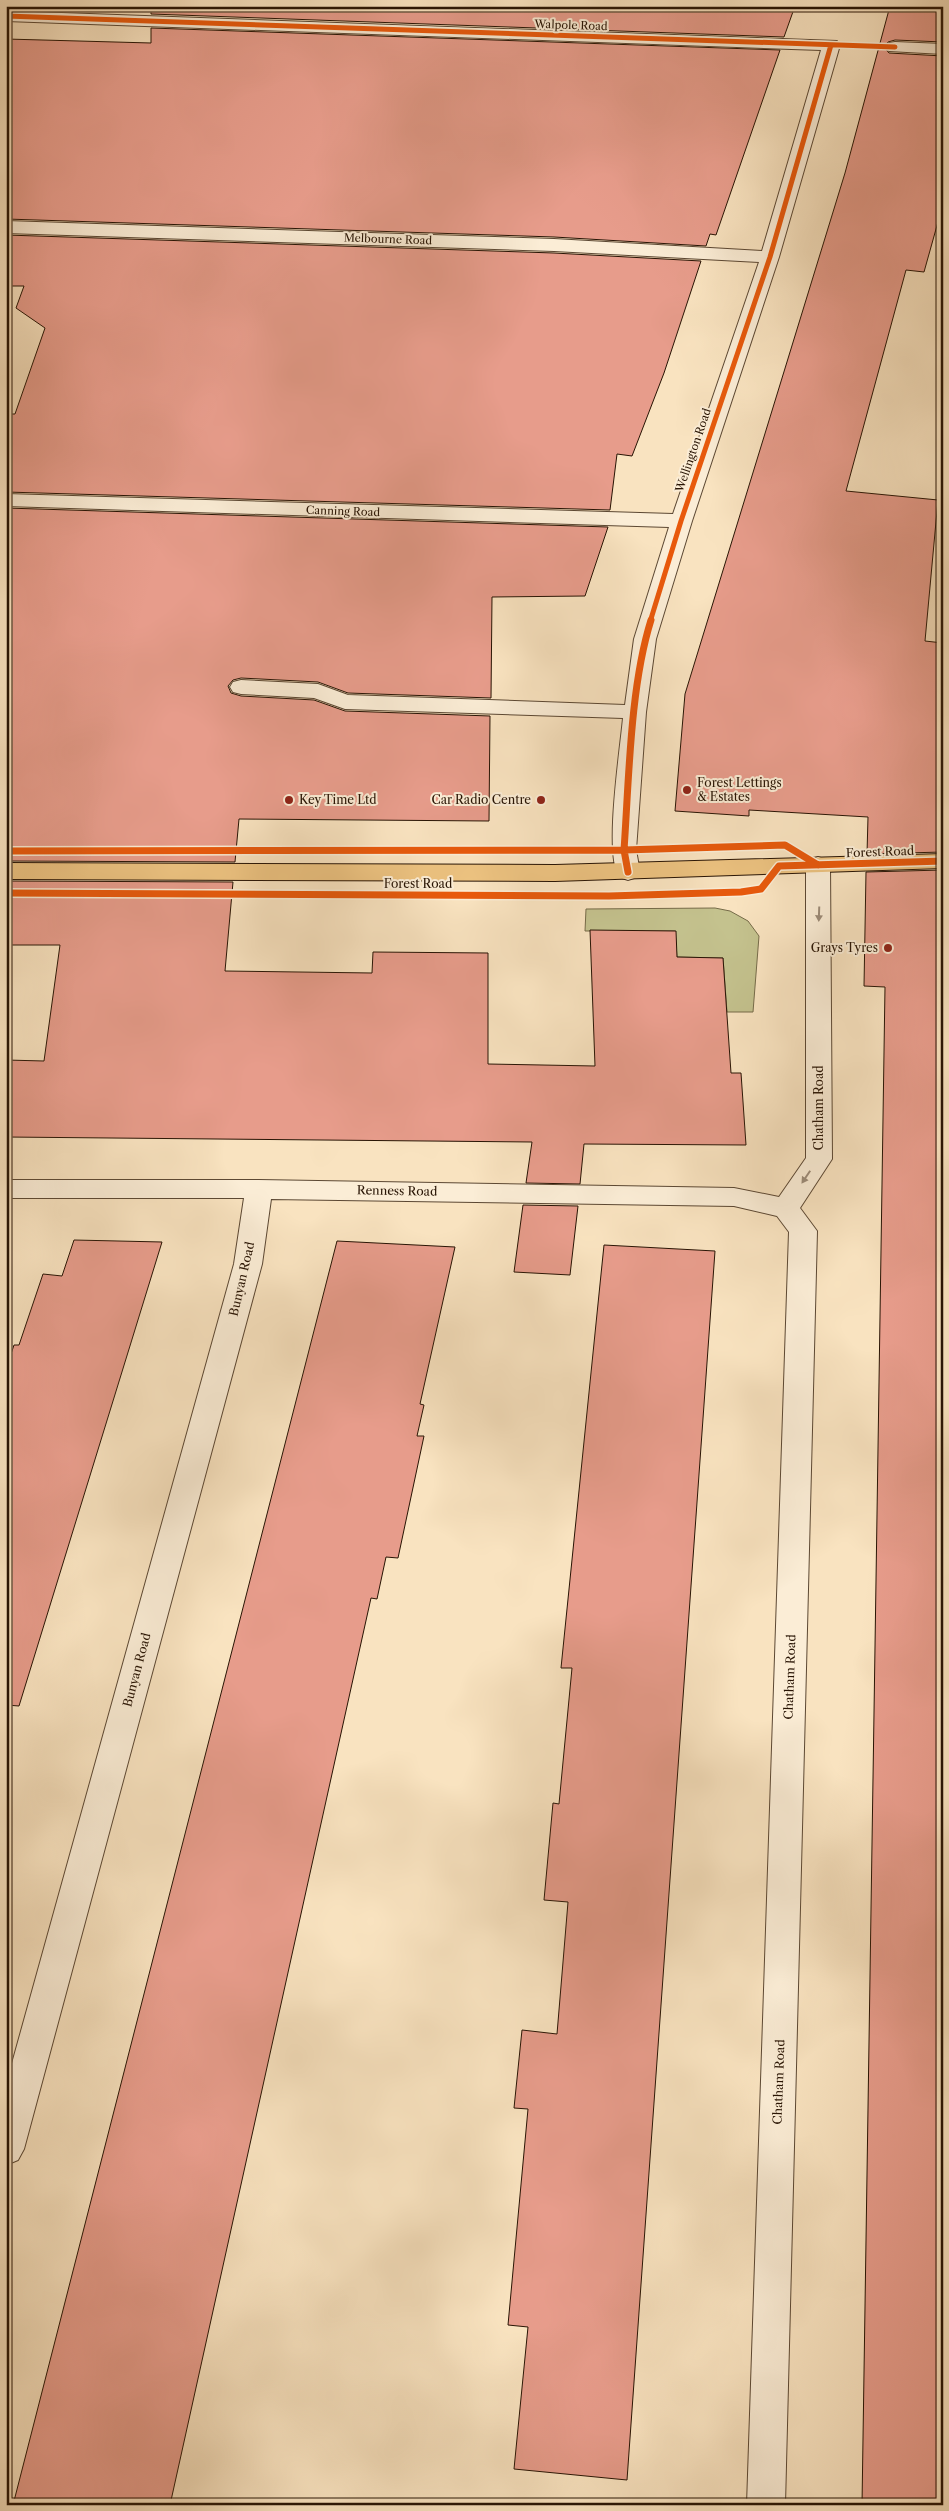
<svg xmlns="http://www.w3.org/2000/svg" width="949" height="2511" font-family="'Libre Caslon Text',serif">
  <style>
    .green { fill: #c4c28e; stroke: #766b49 }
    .building { fill: #e79c8b; stroke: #281404 }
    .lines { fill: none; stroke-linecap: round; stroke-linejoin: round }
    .minor-casing { stroke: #5c4833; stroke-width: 2 }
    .major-casing { stroke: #281404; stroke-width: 2 }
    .minor { fill: #fbedd6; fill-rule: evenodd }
    .major { fill: #ecc280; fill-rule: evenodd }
    .cycleway-far1-casing { stroke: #fbedd6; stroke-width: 8 }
    .cycleway-casing { stroke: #fbedd6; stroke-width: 10 }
    .cycleway-far1 { stroke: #e8590c; stroke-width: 5 }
    .cycleway { stroke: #e8590c; stroke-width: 7 }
    .oneway { fill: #9c8b78 }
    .poi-dot { fill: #8f2418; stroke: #fbedd6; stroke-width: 2 }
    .labels { text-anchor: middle; stroke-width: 4; stroke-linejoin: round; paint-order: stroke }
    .far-street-label { font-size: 11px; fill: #281404; stroke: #fbedd6 }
    .poi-label { font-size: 12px; fill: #281404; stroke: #fbedd6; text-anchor: start }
    .street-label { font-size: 12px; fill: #281404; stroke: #fbedd6 }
  </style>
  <rect width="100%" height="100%" fill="#f9e3c0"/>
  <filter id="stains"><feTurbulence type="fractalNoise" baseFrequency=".004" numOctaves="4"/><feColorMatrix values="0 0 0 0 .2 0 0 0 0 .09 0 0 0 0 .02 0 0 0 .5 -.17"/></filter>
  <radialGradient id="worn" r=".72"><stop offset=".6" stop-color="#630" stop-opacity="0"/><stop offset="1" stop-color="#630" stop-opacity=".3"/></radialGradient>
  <path class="green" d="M715 908 730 911 748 921 759 936 753 1012H727L723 958 677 957 675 931H585L586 909Z"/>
  <path class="building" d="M151 6H795L784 37 151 14Z
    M890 6H943V42L895 40 888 42 884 47 889 53 943 56V204L924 272 906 270 846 491 938 500 925 641 943 643V852L867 854 868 817 749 810V816L675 811 685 694 845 173Z
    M151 28 780 50 716 235 710 234 706 246 554 237 6 219V39L151 43Z
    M6 235 554 253 701 261 664 373 632 456 617 454 610 510 6 492V414H15L45 328 16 308 24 286H6Z
    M6 508 608 527 585 596 492 597 491 698 348 693 318 682 241 678 233 680 228 686 231 693 241 696 314 700 345 711 490 716 489 821 239 819 235 862 6 861Z
    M943 870V2505H862L885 987 864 986 866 872Z
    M6 881 233 882 225 971 372 973 373 952 488 953V1064L595 1066 590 930 676 931 677 957 723 958 731 1073H741L746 1145 584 1144 580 1184 526 1183 532 1142 6 1137V1060L44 1061 60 945H6Z
    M523 1205 578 1206 570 1275 514 1272Z
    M74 1240 162 1242 19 1706 6 1705V1369L14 1345H19L43 1274 62 1276Z
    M337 1241 455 1247 420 1404 424 1405 417 1436H424L398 1558 386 1557 377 1599 371 1598 170 2505H13Z
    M604 1245 715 1251 627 2480 514 2469 528 2327 508 2325 528 2109 514 2108 522 2030 557 2034 568 1902 544 1900 553 1803 559 1804 572 1668H561Z"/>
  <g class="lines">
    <defs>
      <path id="minor" d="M6 11 837 41 840 45 779 257 692 521 656 639 646 712 636 850 640 872 637 877 628 880 619 877C604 854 620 751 623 718L345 709 314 698 241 694 233 692 230 687 233 682 241 680 318 684 348 695 625 705 634 639 669 527 6 506V494L673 514 759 262 554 251 6 233V221L554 239 762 251 821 50 6 21Z
        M895 42 943 44V54L889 51 886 47 889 43Z
        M818 857 827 860 830 865 832 1159 800 1208 817 1231 785 2505H747L789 1232 777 1216 734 1206 271 1199 262 1264 24 2149 18 2160 6 2165V2085L234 1264 244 1198H6V1180H259L734 1188 779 1197 806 1158V865L809 860Z"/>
      <path id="major" d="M943 854V868L555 881 6 879V863L555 865Z"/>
    </defs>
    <use href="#minor" class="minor-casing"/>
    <use href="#major" class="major-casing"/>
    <use href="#minor" class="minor"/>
    <use href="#major" class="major"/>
    <defs>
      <path id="cycleway-far1" d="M6 16 895 47
        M650 622 681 521 770 257 831 45"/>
      <path id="cycleway" d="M6 851 624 850 785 845 818 865
        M628 872 624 850C629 779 630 687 651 620
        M6 893 609 896 741 892 761 889 779 866 943 861"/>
    </defs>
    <use href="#cycleway-far1" class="cycleway-far1-casing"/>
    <use href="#cycleway" class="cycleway-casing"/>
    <use href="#cycleway-far1" class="cycleway-far1"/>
    <use href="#cycleway" class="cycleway"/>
  </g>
  <defs><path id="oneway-solid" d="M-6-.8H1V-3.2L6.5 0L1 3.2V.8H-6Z" transform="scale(1.25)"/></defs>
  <g class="oneway">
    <use href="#oneway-solid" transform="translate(819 914) rotate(92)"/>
    <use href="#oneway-solid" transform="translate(806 1177) rotate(124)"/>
  </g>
  <g class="poi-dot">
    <circle cx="687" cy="790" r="5"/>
    <circle cx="289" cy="800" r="5"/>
    <circle cx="541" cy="800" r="5"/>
    <circle cx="888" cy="948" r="5"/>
  </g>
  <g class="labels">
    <g class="far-street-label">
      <text transform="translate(571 25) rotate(2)" y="4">Walpole Road</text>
      <text transform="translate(388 239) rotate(2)" y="4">Melbourne Road</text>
      <text transform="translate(693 450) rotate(-71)" y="4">Wellington Road</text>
      <text transform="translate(343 511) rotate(2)" y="4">Canning Road</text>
    </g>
    <g class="poi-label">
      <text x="697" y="787">Forest Lettings<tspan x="697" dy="14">&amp; Estates</tspan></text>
      <text x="299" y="804">Key Time Ltd</text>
      <text x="531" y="804" text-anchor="end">Car Radio Centre</text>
      <text x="878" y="952" text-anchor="end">Grays Tyres</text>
    </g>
    <g class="street-label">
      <text transform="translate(880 852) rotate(-2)" y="4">Forest Road</text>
      <text x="418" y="888">Forest Road</text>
      <text transform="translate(819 1108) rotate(-90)" y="4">Chatham Road</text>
      <text transform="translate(397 1191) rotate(1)" y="4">Renness Road</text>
      <text transform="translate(242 1279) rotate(-77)" y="4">Bunyan Road</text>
      <text transform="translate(137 1670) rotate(-75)" y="4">Bunyan Road</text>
      <text transform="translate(790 1677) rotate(-88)" y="4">Chatham Road</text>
      <text transform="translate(779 2082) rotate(-88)" y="4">Chatham Road</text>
    </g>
  </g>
  <rect width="949" height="2511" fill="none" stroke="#f9e3c0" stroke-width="25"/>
  <rect x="8" y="8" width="934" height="2496" fill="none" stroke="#281404" stroke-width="2.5"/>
  <rect x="12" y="12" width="924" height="2486" fill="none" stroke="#281404"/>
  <rect width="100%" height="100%" filter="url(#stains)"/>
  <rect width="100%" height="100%" fill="url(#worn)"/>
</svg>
